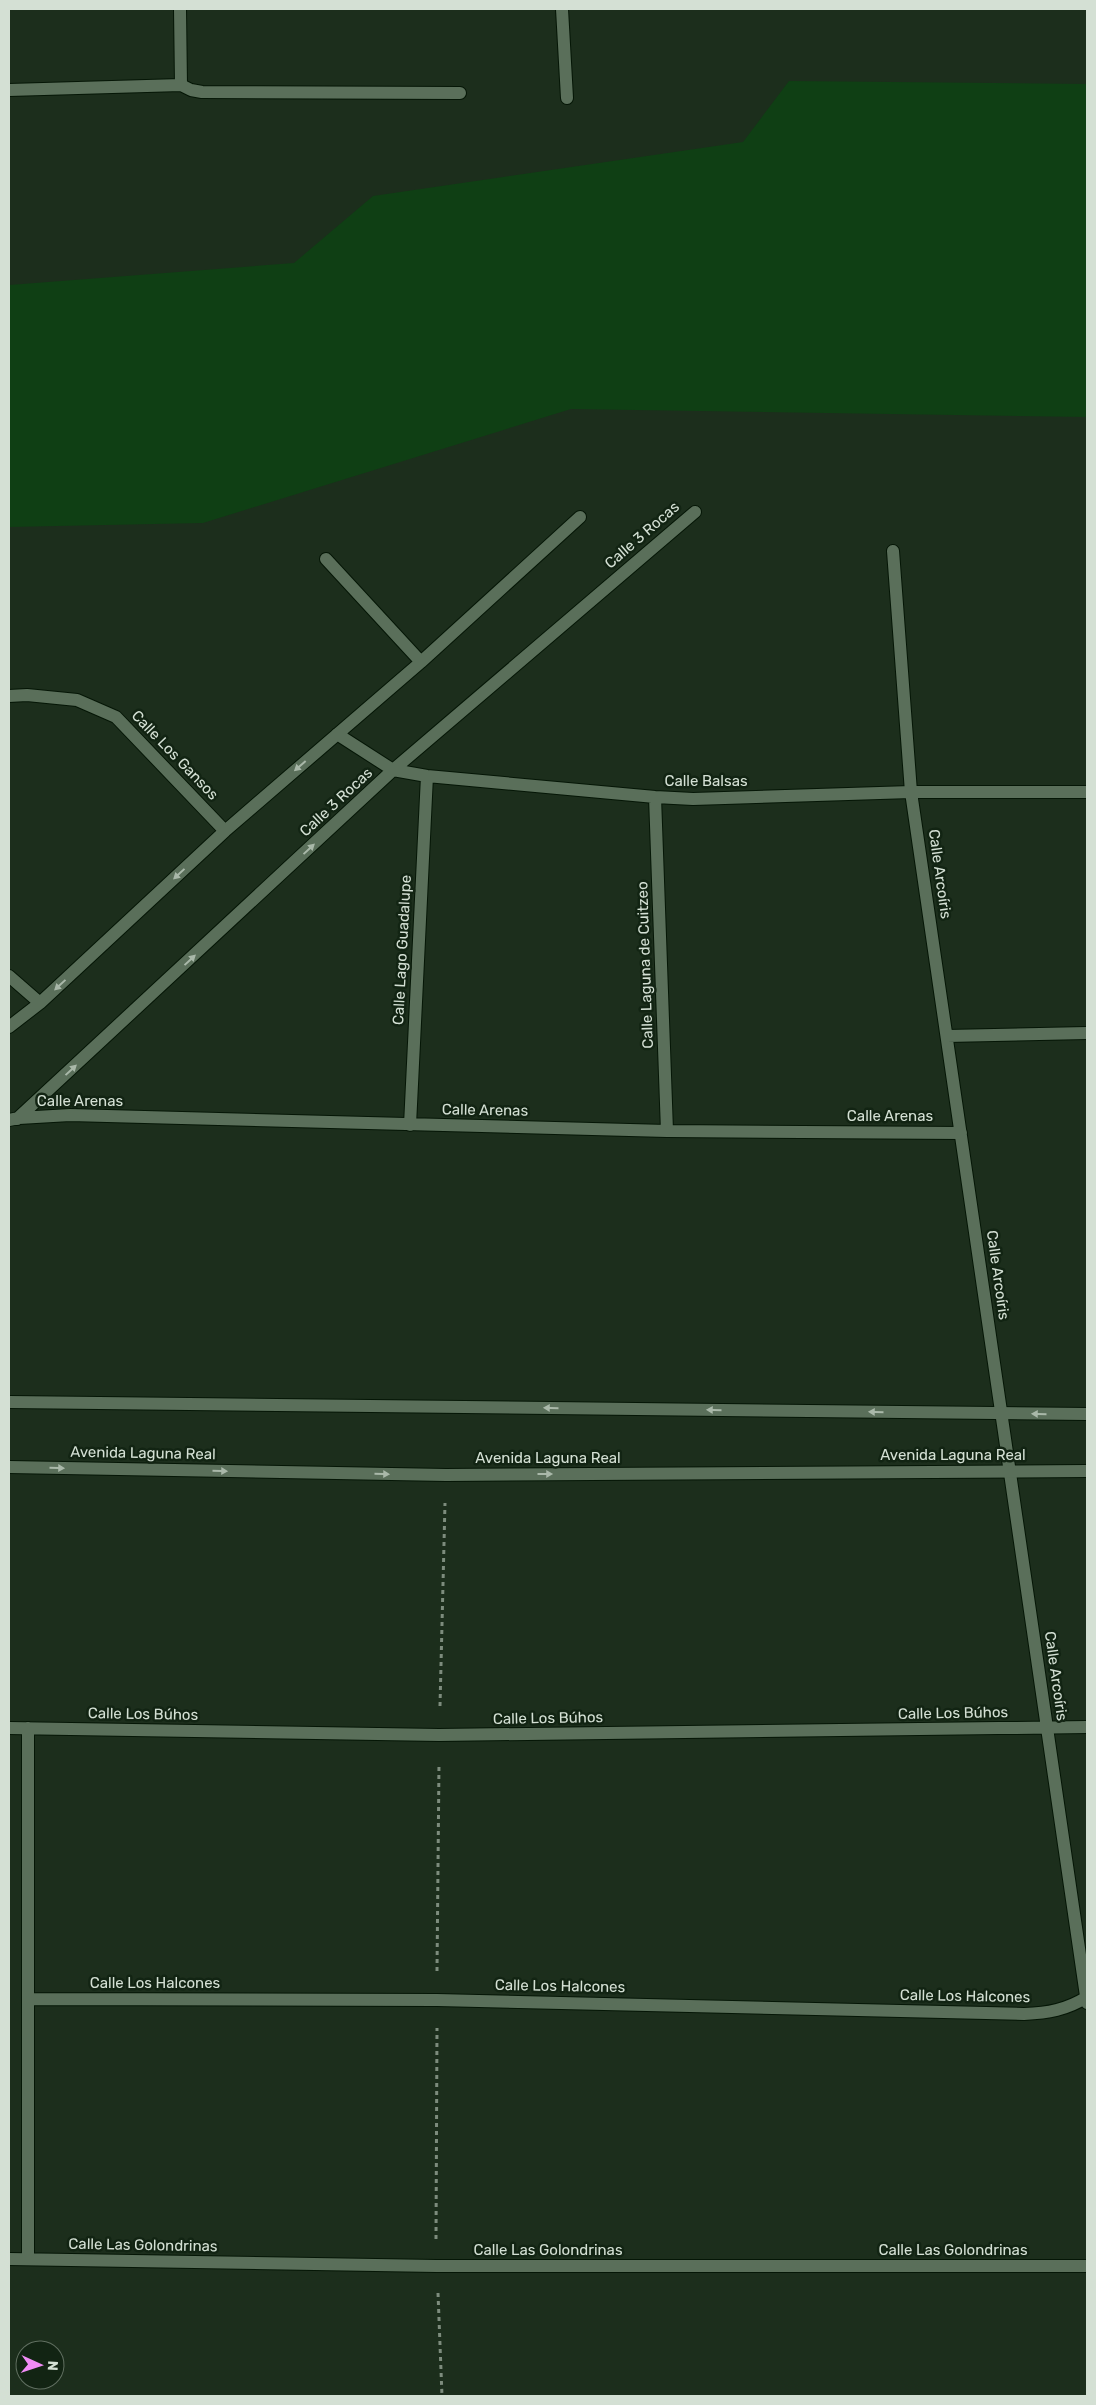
<svg xmlns="http://www.w3.org/2000/svg" width="1096" height="2405" font-family="Rubik,sans-serif">
  <style>
    .green { fill: #0f3f14 }
    .lines { fill: none; stroke-linecap: round; stroke-linejoin: round }
    .minor-casing { stroke: #051606; stroke-width: 14 }
    .tertiary-casing { stroke: #051606; stroke-width: 14 }
    .path { stroke: #7d8c7d; stroke-width: 3; stroke-dasharray: 4 4; stroke-linecap: butt }
    .minor { stroke: #5a6f5a; stroke-width: 12 }
    .tertiary { stroke: #5a6f5a; stroke-width: 12 }
    .oneway { fill: #a9b8a9 }
    .labels { text-anchor: middle; stroke-width: 5; stroke-linejoin: round; paint-order: stroke }
    .street-label { font-size: 15px; fill: #d4e0d4; stroke: #122413 }
  </style>
  <rect width="100%" height="100%" fill="#1c2e1c"/>
  <path class="green" d="M789 81 1087 84V417L571 409 203 523 9 527V285L294 263 373 196 743 142Z"/>
  <g class="lines">
    <defs>
      <path id="minor" d="M180 9 181 85
        M562 9 567 98
        M9 90 181 85 191 90 202 92 460 93
        M893 551 911 792 1087 2003
        M326 559 421 662
        M9 696 27 695 77 700 116 717 225 831
        M337 734 393 770 427 776 655 797 693 799 911 792H1087
        M655 797 667 1131
        M9 976 40 1003
        M9 1027 40 1003 225 831 421 662 580 517
        M947 1036 1087 1033
        M17 1119 393 770 695 512
        M9 1120 19 1118 70 1115 667 1131 961 1133
        M410 1125 427 776
        M9 1728 439 1735 1087 1727
        M29 1999 437 2000 1024 2014C1048 2013 1066 2010 1087 1997
        M9 2259 436 2266H1087
        M28 2259V1728"/>
      <path id="tertiary" d="M9 1402 1087 1414
        M9 1467 446 1475 1087 1471"/>
    </defs>
    <use href="#minor" class="minor-casing"/>
    <use href="#tertiary" class="tertiary-casing"/>
    <path class="path" d="M440 1706 445 1503
      M437 1971 439 1763
      M436 2239 437 2028
      M438 2293 442 2396"/>
    <use href="#minor" class="minor"/>
    <use href="#tertiary" class="tertiary"/>
  </g>
  <defs><path id="oneway-solid" d="M-6-.8H1V-3.2L6.5 0L1 3.2V.8H-6Z" transform="scale(1.25)"/></defs>
  <g class="oneway">
    <use href="#oneway-solid" transform="translate(300 766) rotate(139)"/>
    <use href="#oneway-solid" transform="translate(309 849) rotate(-43)"/>
    <use href="#oneway-solid" transform="translate(179 874) rotate(137)"/>
    <use href="#oneway-solid" transform="translate(190 960) rotate(-43)"/>
    <use href="#oneway-solid" transform="translate(60 985) rotate(137)"/>
    <use href="#oneway-solid" transform="translate(71 1070) rotate(-43)"/>
    <use href="#oneway-solid" transform="translate(551 1408) rotate(-179)"/>
    <use href="#oneway-solid" transform="translate(714 1410) rotate(-179)"/>
    <use href="#oneway-solid" transform="translate(876 1412) rotate(-179)"/>
    <use href="#oneway-solid" transform="translate(1039 1414) rotate(-179)"/>
    <use href="#oneway-solid" transform="translate(57 1468) rotate(1)"/>
    <use href="#oneway-solid" transform="translate(220 1471) rotate(1)"/>
    <use href="#oneway-solid" transform="translate(382 1474) rotate(1)"/>
    <use href="#oneway-solid" transform="translate(545 1474)"/>
  </g>
  <g class="labels">
    <g class="street-label">
      <text transform="translate(642 535) rotate(-41)" y="5">Calle 3 Rocas</text>
      <text transform="translate(175 755) rotate(46)" y="5">Calle Los Gansos</text>
      <text x="706" y="786">Calle Balsas</text>
      <text transform="translate(336 802) rotate(-43)" y="5">Calle 3 Rocas</text>
      <text transform="translate(940 874) rotate(82)" y="5">Calle Arcoíris</text>
      <text transform="translate(402 950) rotate(-87)" y="5">Calle Lago Guadalupe</text>
      <text transform="translate(645 965) rotate(-92)" y="5">Calle Laguna de Cuitzeo</text>
      <text x="80" y="1106">Calle Arenas</text>
      <text transform="translate(485 1110) rotate(1)" y="5">Calle Arenas</text>
      <text x="890" y="1121">Calle Arenas</text>
      <text transform="translate(998 1275) rotate(82)" y="5">Calle Arcoíris</text>
      <text transform="translate(143 1453) rotate(1)" y="5">Avenida Laguna Real</text>
      <text x="953" y="1460">Avenida Laguna Real</text>
      <text x="548" y="1463">Avenida Laguna Real</text>
      <text transform="translate(1056 1676) rotate(82)" y="5">Calle Arcoíris</text>
      <text transform="translate(953 1713) rotate(-1)" y="5">Calle Los Búhos</text>
      <text transform="translate(143 1714) rotate(1)" y="5">Calle Los Búhos</text>
      <text transform="translate(548 1718) rotate(-1)" y="5">Calle Los Búhos</text>
      <text x="155" y="1988">Calle Los Halcones</text>
      <text transform="translate(560 1986) rotate(1)" y="5">Calle Los Halcones</text>
      <text transform="translate(965 1996) rotate(1)" y="5">Calle Los Halcones</text>
      <text transform="translate(143 2245) rotate(1)" y="5">Calle Las Golondrinas</text>
      <text x="548" y="2255">Calle Las Golondrinas</text>
      <text x="953" y="2255">Calle Las Golondrinas</text>
    </g>
  </g>
  <rect width="1096" height="2405" fill="none" stroke="#d4e0d4" stroke-width="20"/>
  <g transform="translate(40 2365) rotate(93)"><circle r="24" fill="#122413" stroke="#606f60"/>
  <path d="M0-4L9 19L0 12L-9 19Z" fill="#f08bf6"/>
  <text y="-8" font-size="14" font-weight="bold" text-anchor="middle" fill="#d4e0d4">N</text>
  </g>
</svg>
